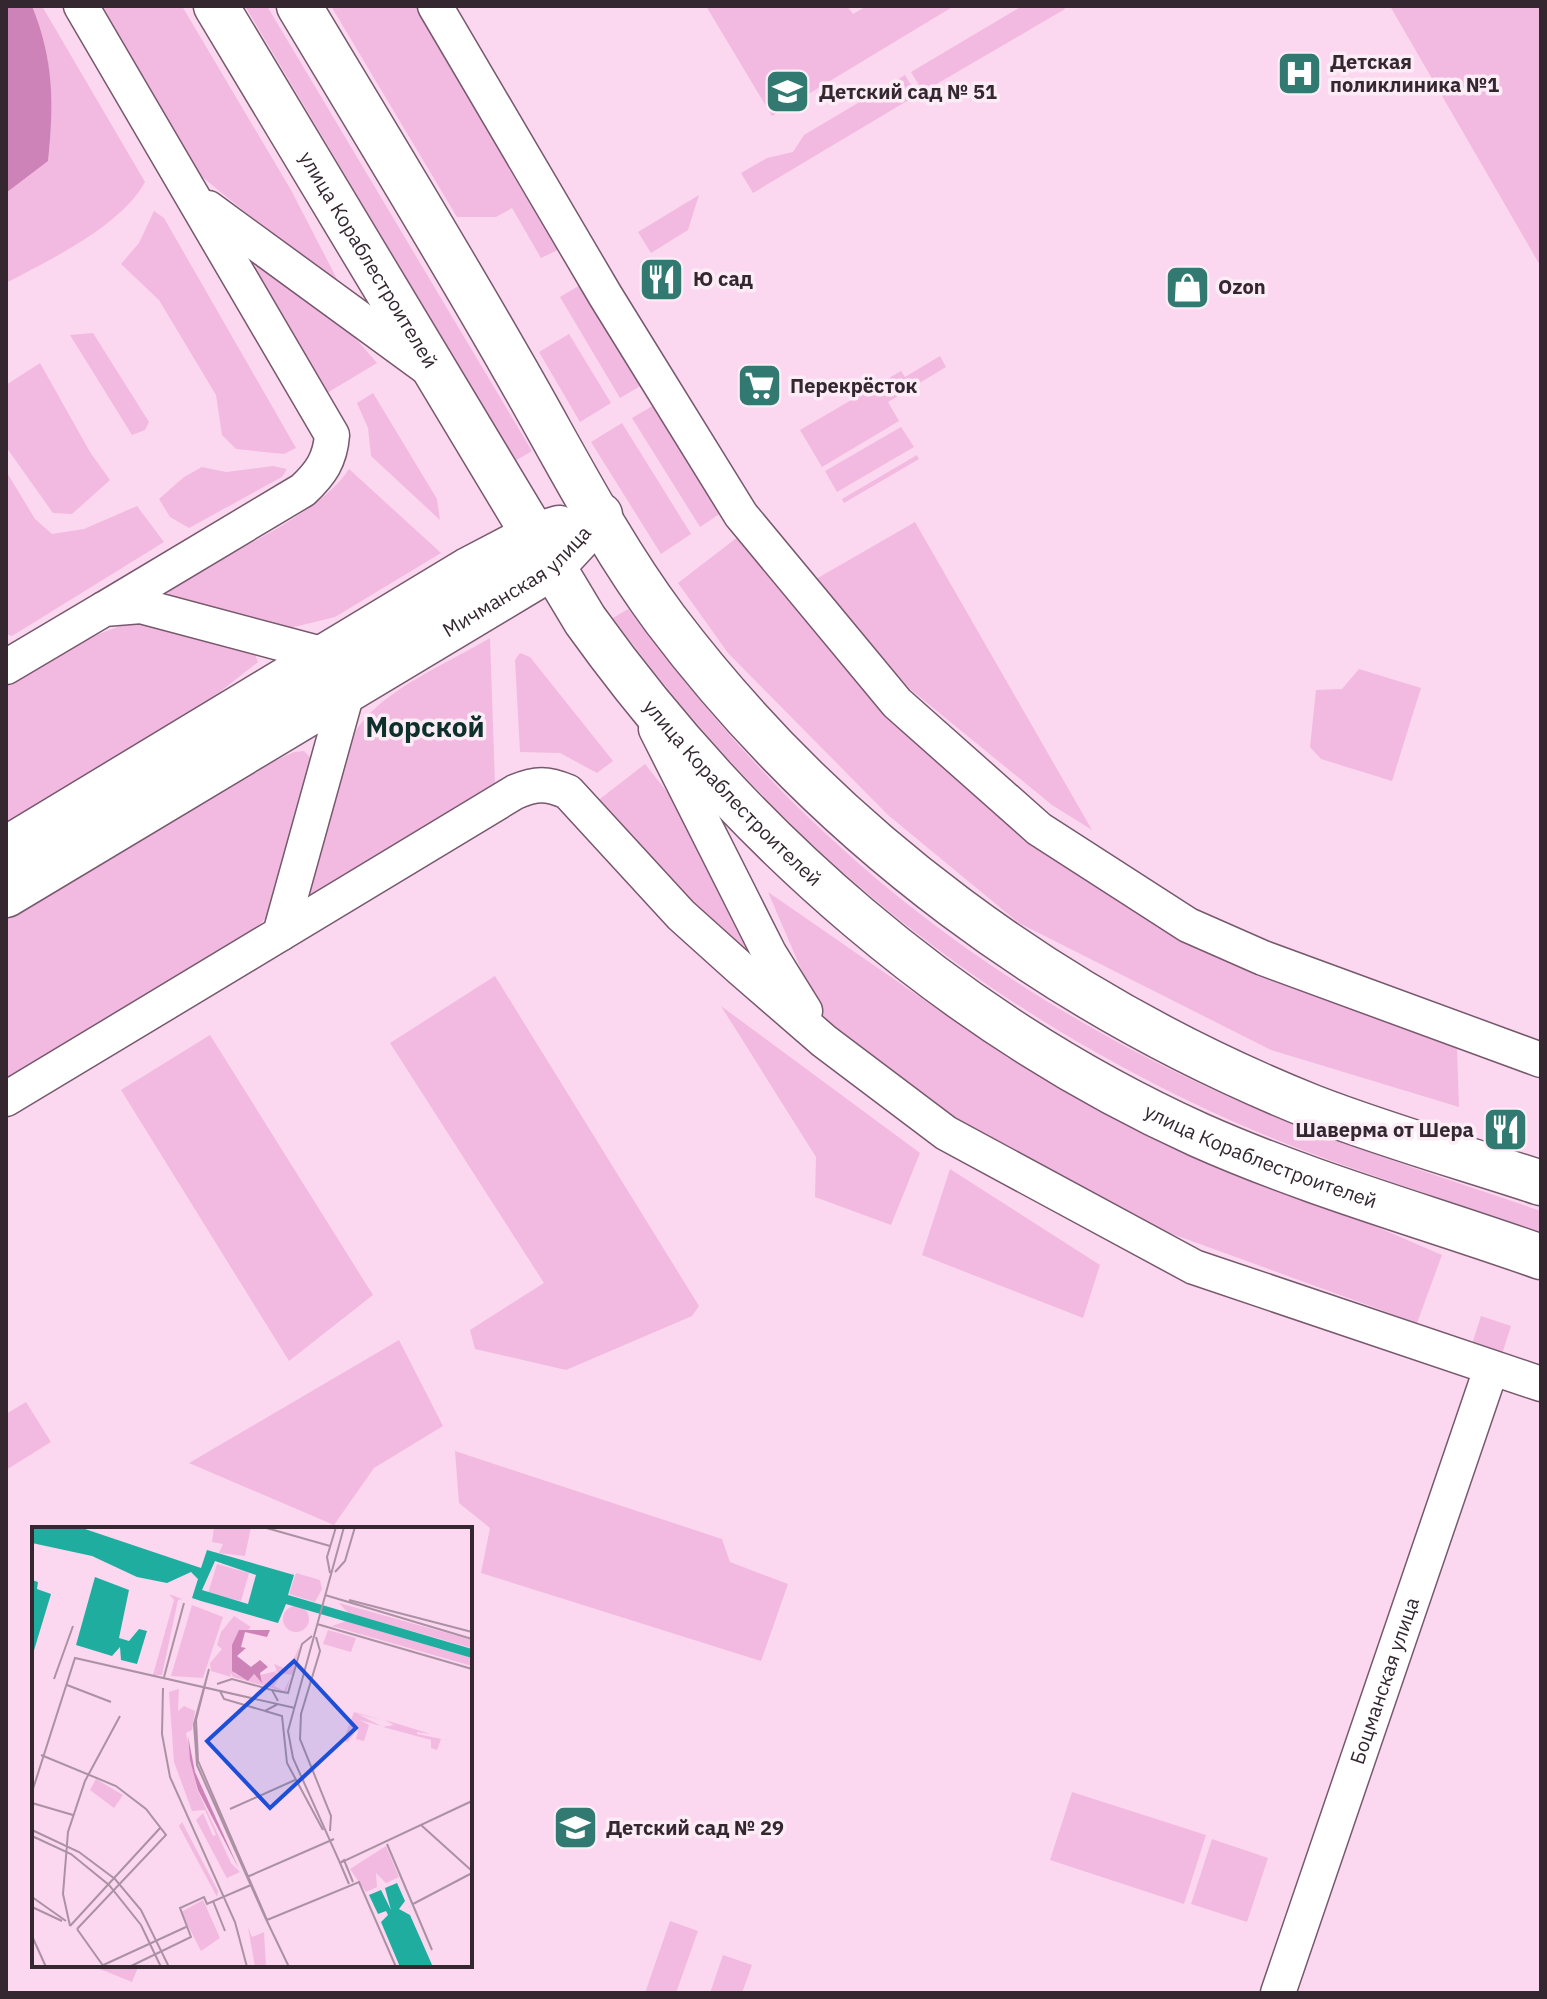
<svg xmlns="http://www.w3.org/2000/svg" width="1547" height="1999" font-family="'IBM Plex Sans',sans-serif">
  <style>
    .green { fill: #f2bae0 }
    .forest { fill: #cd83b7 }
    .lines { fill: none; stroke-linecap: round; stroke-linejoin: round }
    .minor-casing { stroke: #77596d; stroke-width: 37 }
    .major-casing { stroke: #77596d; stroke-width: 47 }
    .minor { stroke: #fff; stroke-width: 34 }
    .major { stroke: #fff; stroke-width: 44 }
    .labels { text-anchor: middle; stroke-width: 7; stroke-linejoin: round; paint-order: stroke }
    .poi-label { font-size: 20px; font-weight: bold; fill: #342730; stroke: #fbecf6; text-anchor: start }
    .street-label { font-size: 20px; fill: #342730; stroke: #fbecf6 }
    .district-label { font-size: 28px; font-weight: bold; fill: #0d302c; stroke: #fbecf6 }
    .inset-road { fill: none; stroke: #ab91a3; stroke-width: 2 }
    .view { fill: #1d4ed8; fill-opacity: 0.15; stroke: #1d4ed8; stroke-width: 4 }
    .inset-edge { fill: none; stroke: #342730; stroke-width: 4 }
  </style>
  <rect width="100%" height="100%" fill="#fbd8ef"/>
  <path class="green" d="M32 6H42L145 182C120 227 51 259 6 283V193L48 161C54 104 54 60 32 6Z
    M98 6H182L291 190 339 283 334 285 195 171Z
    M245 6H267L532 451 515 461Z
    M331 6H418L562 248 541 258 512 208 496 217H457Z
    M706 6H847L853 14 867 6H954L772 116Z
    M1022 6H1063L1065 9 923 92 911 72Z
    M1390 6H1541V267Z
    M905 75 917 95 753 193 741 173 767 158 793 152 804 135Z
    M699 195 688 230 651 253 638 232Z
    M154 211 164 218 296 448 284 454 236 449 222 435 216 395 159 300 121 264 139 243Z
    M260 264 351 333 377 363 327 393 254 268Z
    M582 284 642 385 620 398 560 297Z
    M93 333 149 422 145 430 132 435 70 335Z
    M569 334 611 403 580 422 539 352Z
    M940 356 946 367 888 402 899 421 822 467 800 430 901 371 905 377Z
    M40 363 90 452 110 480 72 514 53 513 6 447V385Z
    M373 393 437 499 440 520 371 456 368 428 357 403Z
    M654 405 721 513 700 527 632 418Z
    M622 423 691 534 661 554 591 442Z
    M901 427 914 447 837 492 825 471Z
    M917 455 919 459 844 503 842 499Z
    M273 466 287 469 282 477 189 528 170 517 159 499 184 477 202 467 226 472Z
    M349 469 441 553 335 617 290 628 172 598 168 593 175 583C223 556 321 514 349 469Z
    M6 471 35 519 52 534 84 529 137 506 164 542 12 636 6 634Z
    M915 522 1092 830 1052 805 910 689 816 579Z
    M739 536 844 659 1195 941 1457 1048 1459 1107 1271 1050 1019 923 888 815 728 653 678 583Z
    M628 609C691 693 759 774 837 844 971 967 1137 1064 1306 1129 1383 1159 1463 1184 1541 1211V1232C1432 1194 1317 1161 1212 1112 965 997 775 838 613 618Z
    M134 622 161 626 254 652 258 662 169 732 6 830V686C48 660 86 635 134 622Z
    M490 638 495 785 314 897 307 890C321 840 332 749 370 713 403 681 451 661 490 638Z
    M520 653 530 657 613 761 597 773 560 753 520 752 515 660Z
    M1359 669 1421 688 1392 781 1321 759 1310 747 1316 690 1342 689Z
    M304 751 310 757V765L269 915 256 928 6 1080V914L203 795 294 752Z
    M645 764 694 826 755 955 753 962 689 903 596 802Z
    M768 892 1008 1058 1184 1144 1442 1255 1417 1323 1153 1227 976 1136 828 1032Z
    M495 976 699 1306 692 1316 566 1370 475 1349 470 1330 544 1283 390 1043Z
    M721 1006 920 1153 891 1225 815 1197 816 1157Z
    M210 1035 373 1295 289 1361 121 1090Z
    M950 1169 1100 1265 1083 1318 922 1255Z
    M1481 1316 1511 1326 1502 1354 1472 1344Z
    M399 1340 443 1426 374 1468 334 1525 189 1463Z
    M26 1402 51 1442 6 1470V1414Z
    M455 1451 722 1539 730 1562 788 1584 761 1661 481 1573 490 1528 459 1503Z
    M1072 1792 1206 1835 1184 1904 1050 1860Z
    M1212 1839 1268 1858 1247 1922 1191 1904Z
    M670 1921 698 1931 676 1993H645Z
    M723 1955 752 1965 742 1993H710Z
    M90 1965H139L132 1982Z"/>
  <path class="forest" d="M6 6H32C54 60 54 104 48 161L6 193Z"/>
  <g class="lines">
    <defs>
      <g id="minor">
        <path d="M81 6 332 435C330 460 321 473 303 490L104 609"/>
        <path d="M435 6 605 295 741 515 897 703 1039 829 1188 925 1263 958 1541 1060"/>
        <path d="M208 208 430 370"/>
        <path d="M6 667 104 609 141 606 325 655"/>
        <path d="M656 729 769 953 805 1011"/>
        <path d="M280 934 515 792C536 783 547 783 568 792L681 915 741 969 824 1041 946 1133 1194 1267 1541 1384"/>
        <path d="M6 1099 280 934 348 689"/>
        <path id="s1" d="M1278 1993 1491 1369"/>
      </g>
      <g id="major">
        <path id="s2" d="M216 6 585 620C741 838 954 1024 1199 1135 1309 1184 1428 1217 1541 1257"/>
        <path d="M299 6C371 126 444 245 513 366 562 451 607 541 665 619 830 838 1058 1005 1312 1107 1387 1136 1465 1158 1541 1183"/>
        <path d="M6 849 468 570 533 536 559 528"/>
        <path id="s3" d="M6 895 551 568 600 515"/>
      </g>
    </defs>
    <use href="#minor" class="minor-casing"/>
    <use href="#major" class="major-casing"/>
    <use href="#minor" class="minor"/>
    <use href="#major" class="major"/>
  </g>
  <defs>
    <symbol id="hospital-square" viewBox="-11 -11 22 22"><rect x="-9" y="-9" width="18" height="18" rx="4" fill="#327971" stroke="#fbecf6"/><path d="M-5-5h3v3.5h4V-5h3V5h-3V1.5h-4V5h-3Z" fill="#fff"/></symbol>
    <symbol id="school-square" viewBox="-11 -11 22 22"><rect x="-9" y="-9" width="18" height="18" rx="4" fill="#327971" stroke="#fbecf6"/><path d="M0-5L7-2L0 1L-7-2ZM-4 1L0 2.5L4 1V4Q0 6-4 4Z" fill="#fff"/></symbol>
    <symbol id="restaurant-square" viewBox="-11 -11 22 22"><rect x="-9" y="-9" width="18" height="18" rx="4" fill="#327971" stroke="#fbecf6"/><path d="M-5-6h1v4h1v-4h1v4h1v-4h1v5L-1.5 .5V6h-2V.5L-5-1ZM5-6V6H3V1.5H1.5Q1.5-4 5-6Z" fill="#fff"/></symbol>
    <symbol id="shop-square" viewBox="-11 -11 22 22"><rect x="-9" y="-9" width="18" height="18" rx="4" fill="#327971" stroke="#fbecf6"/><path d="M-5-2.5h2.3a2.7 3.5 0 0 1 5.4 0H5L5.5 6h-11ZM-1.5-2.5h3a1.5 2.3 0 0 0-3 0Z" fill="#fff"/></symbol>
    <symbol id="supermarket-square" viewBox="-11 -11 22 22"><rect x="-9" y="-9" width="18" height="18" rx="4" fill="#327971" stroke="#fbecf6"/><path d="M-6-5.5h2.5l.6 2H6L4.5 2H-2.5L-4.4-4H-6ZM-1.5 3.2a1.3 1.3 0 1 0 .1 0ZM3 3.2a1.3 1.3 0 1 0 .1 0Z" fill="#fff"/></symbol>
  </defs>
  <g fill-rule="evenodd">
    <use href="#hospital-square" x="1274" y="48" width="51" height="51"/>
    <use href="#school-square" x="762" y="66" width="51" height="51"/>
    <use href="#restaurant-square" x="636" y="254" width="51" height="51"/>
    <use href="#shop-square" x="1162" y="262" width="51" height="51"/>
    <use href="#supermarket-square" x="734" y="360" width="51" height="51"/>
    <use href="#restaurant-square" x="1480" y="1104" width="51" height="51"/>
    <use href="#school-square" x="550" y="1802" width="51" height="51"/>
  </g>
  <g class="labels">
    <g class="poi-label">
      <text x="1330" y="69">Детская<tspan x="1330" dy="23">поликлиника №1</tspan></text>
      <text x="819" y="99">Детский сад № 51</text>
      <text x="693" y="286">Ю сад</text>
      <text x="1218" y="294">Ozon</text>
      <text x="790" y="393">Перекрёсток</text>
      <text x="1474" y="1137" text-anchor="end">Шаверма от Шера</text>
      <text x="606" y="1835">Детский сад № 29</text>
    </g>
    <g class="street-label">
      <text dy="7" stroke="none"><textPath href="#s2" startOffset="296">улица Кораблестроителей</textPath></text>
      <text dy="7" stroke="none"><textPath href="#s3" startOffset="600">Мичманская улица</textPath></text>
      <text dy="7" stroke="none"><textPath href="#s2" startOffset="944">улица Кораблестроителей</textPath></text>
      <text dy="7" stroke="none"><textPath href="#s2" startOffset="1592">улица Кораблестроителей</textPath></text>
      <text dy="7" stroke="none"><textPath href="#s1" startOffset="330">Боцманская улица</textPath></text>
    </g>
    <g class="district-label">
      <text x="425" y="737">Морской</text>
    </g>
  </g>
  <g transform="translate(32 1527)">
    <rect width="440" height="440" fill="#fbd8ef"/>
    <path d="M182 0H219L213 29 187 26 191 17 180 15ZM185 37 217 46 209 74 176 66ZM264 46 288 53 290 62 283 75 257 67ZM137 67 150 72 146 73 130 148H121L142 73ZM307 76 440 113V121L316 86ZM160 78 191 90 171 151 139 149ZM251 92a13 13 0 1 1 26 0a13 13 0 1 1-26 0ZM202 89 219 100 200 118 202 146 216 154 221 147 230 155 228 148 245 144 242 137 257 143 268 118 260 148 243 145 248 150 242 159 252 164 259 149 254 165 201 150 198 145 199 150 179 144 178 136 190 122 185 118 189 105ZM314 94 440 131V139L300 99ZM296 103 324 111 319 125 291 117ZM147 162 146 184 152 179 163 184 160 203 154 206 165 262 199 336 208 345 195 351 200 361 164 293 171 286 181 309 184 308 173 283 160 284 142 235 137 165ZM322 185 351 193 326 187 349 199 328 193 337 198 332 214 324 212 327 200 316 215 311 214ZM353 193 399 207 385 205V207L434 217 409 212 405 223 399 221V213L351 200 362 198ZM64 252 91 268 82 281 58 263ZM150 295 186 364 185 370 147 299ZM354 319 367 350 354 356 344 346 345 360 334 365 318 342ZM171 373 188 411 169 424 149 385ZM216 400 220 410 232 405 234 440H223Z" fill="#f2bae0"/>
    <path d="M207 103H238L235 110 213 105 209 120 214 121 205 129 219 140 228 133 236 140 228 146 230 156 222 147 216 154 200 144V118ZM156 209 163 245 207 342 166 263 158 233Z" fill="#cd83b7"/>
    <path d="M0 0H47L169 41 175 23 262 48 256 68 440 122V131L254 77 246 96 169 74 160 71 166 52 159 45 135 56 105 50 60 29 0 16ZM183 34 224 48 216 77 170 63ZM63 50 97 63 87 111 97 114 107 102 115 104 105 137 89 133 88 120 80 129 44 118ZM0 53 6 55 5 62 19 67 0 130ZM365 356 373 374 367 382 378 388 401 440H368L349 395 356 388 354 384 346 387 337 368 349 363 359 383 353 361Z" fill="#1fada0" fill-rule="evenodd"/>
    <path class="inset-road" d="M231 0 298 19M312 0 256 204 261 231 308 336 440 274M303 45 313 34 323 0M298 46 295 30 304 0M293 68 440 112M317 73 440 105M285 97 440 142M284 110 288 124 269 187 268 212 299 289 298 304M132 150 152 76M22 152 41 99M185 157 200 152 240 163 246 174M35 158 79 175M131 161 130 207 138 250 203 395 215 440M240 163 256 166 270 117 280 109M188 164 192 172 233 184 246 177M233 184 250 189 255 236 291 303M9 228 84 259 114 282 134 308 45 402M0 265 43 131 263 181M0 276 41 288M198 282 263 253M389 298 440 344M0 303 47 325 83 352 109 383 137 440M0 309 39 327 77 358 109 398 129 440M355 317 400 423M215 350 302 312M317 357 308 336 312 333 321 355M0 370 34 394M181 374 193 404M381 377 440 346M0 380 30 394M235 393 166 234 164 193 177 142 162 197 165 238 233 390 257 440M235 393 327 355 364 440M38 399 31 367 36 305 53 254 88 189M38 399 129 300M45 402 72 440M0 409 14 440M67 440 154 400M97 440 159 410 148 381 172 370 175 377 219 358"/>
    <path class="view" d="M262 134 324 201 238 281 175 214Z"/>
    <rect width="440" height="440" class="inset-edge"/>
  </g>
  <rect width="1547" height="1999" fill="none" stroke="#342730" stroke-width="16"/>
</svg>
